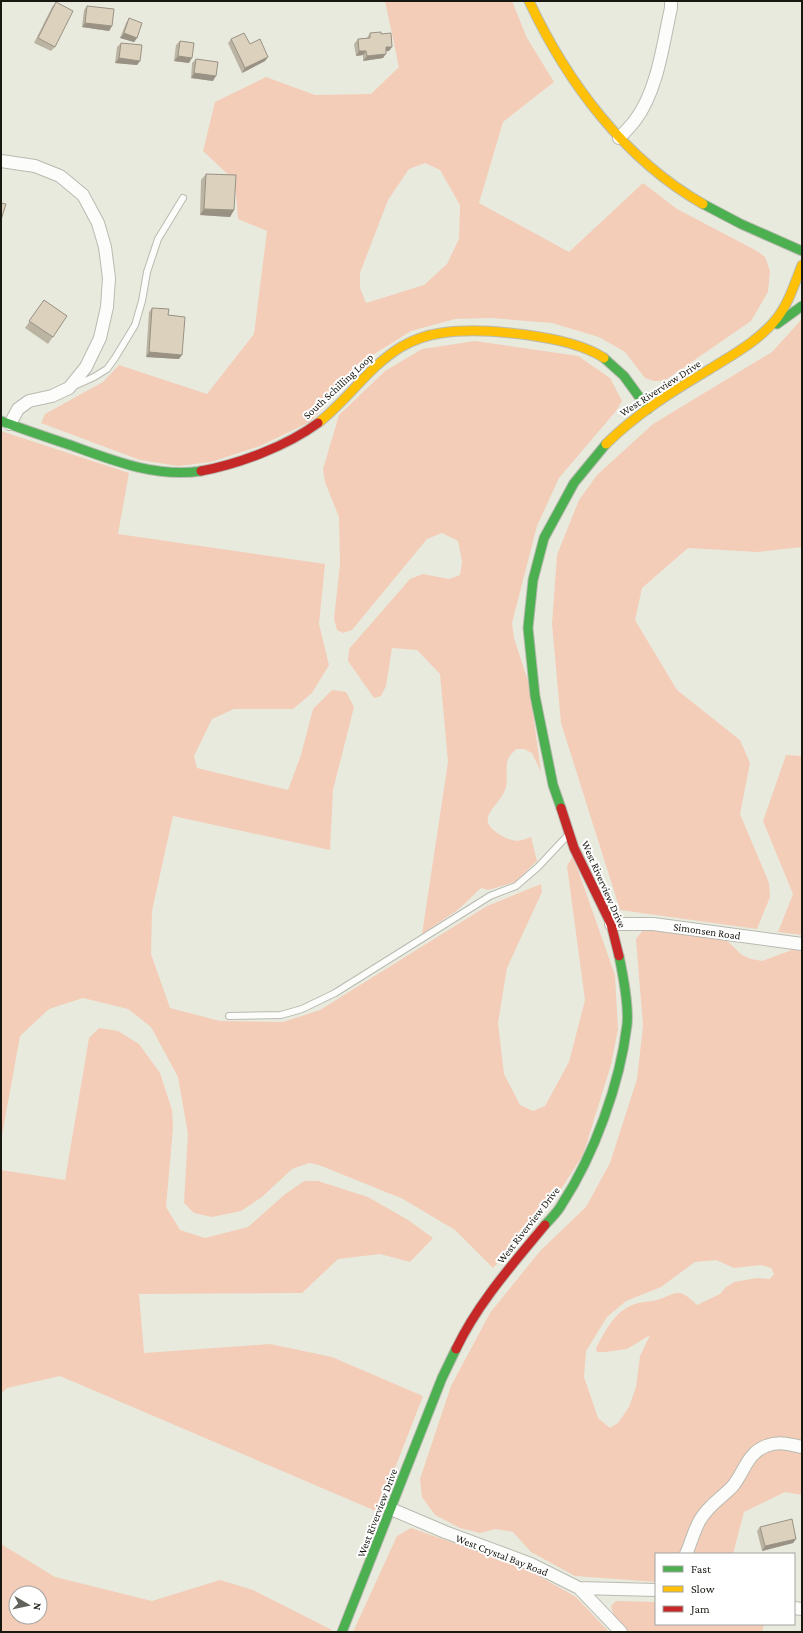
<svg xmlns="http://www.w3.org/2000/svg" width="803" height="1633" font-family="'Crimson Pro',serif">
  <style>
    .green { fill: #f3cdb8; fill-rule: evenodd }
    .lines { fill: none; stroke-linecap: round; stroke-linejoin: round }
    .lane-casing { stroke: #b9bab1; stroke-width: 8 }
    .street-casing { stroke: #b9bab1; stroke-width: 14 }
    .fast-casing { stroke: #b9bab1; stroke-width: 11 }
    .slow-casing { stroke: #b9bab1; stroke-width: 11 }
    .jam-casing { stroke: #b9bab1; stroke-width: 11 }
    .lane { stroke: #fcfcfa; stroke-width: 6 }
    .street { stroke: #fcfcfa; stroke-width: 12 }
    .fast { stroke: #4caf50; stroke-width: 9 }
    .slow { stroke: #ffc107; stroke-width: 9 }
    .jam { stroke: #c62828; stroke-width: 9 }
    .wall { fill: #bcb4a2 }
    .shaded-wall { fill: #999284 }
    .building { fill: #dbd1bc; stroke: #999284 }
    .labels { text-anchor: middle; stroke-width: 4; stroke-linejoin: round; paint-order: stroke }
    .street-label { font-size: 11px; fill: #181811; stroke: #fff }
  </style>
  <rect width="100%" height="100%" fill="#e9eade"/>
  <path class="green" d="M385 1H512L527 38 554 82 503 122 479 203 569 252 643 183 677 209 757 251 765 257 770 271 768 292 751 321 664 381H654L645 378 625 352 599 337 552 323 491 318 455 319 411 331 371 356 310 422 260 446 211 462 178 466 140 460 41 423 45 414 103 382 119 365 207 394 254 334 267 231 238 219 235 181 203 151 215 102 266 77 315 95 371 94 399 67ZM425 163 440 170 460 205 459 239 447 264 424 285 366 303 360 288V273L388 200 409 169Z
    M802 319V547L758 552 688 548 642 588 635 620 677 690 740 740 750 763 740 814 769 883 770 897 757 929 620 910 561 723 552 624 557 555 579 500 597 475 653 424 772 352Z
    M475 341 578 356 610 378 622 401 616 411 559 478 537 526 512 623 514 638 529 684 541 772 532 753 524 749H516C514 752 509 755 508 759 505 767 508 778 506 787 501 807 470 818 502 836 513 842 519 842 531 837L537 861 515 882 488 890 481 888 459 909 422 934 448 762 440 674 417 650 392 648 386 686 381 696 374 698 348 661 349 649 410 579 423 574 449 579 460 575 462 562 458 541 442 533 427 539 352 630 343 633 337 630 334 619 340 564 339 517 325 482 323 469 339 415 385 371 422 349Z
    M1 431 129 473 118 534 325 564 319 624 329 665 312 693 293 709H234L212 719 194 756 197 768 288 790 301 755 313 709 332 690 346 692 354 707 333 790 330 850 173 816 152 911 151 954 170 1008 220 1021 283 1022 320 1010 487 906 541 884 542 892 507 968 498 1023 504 1074 520 1105 533 1111 545 1106 569 1062 585 1000 567 866 573 856 615 975 618 1029 611 1065 583 1155 556 1197 493 1268 455 1230 403 1199 319 1165 309 1163 292 1169 262 1197 241 1211 212 1217 194 1213 184 1203 188 1134 178 1077 151 1027 128 1009 83 998 49 1009 20 1036 1 1141Z
    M786 755 802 756V935L778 932 793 894 763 821Z
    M651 928 727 941 742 955 751 959 762 961 792 950 802 951V1441L783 1437 763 1442 747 1453 738 1473 728 1485 708 1499 695 1517 681 1554H656V1582L575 1576 531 1552 513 1532 496 1529 480 1533 460 1528 435 1515 422 1497 420 1479 451 1386 490 1313 540 1251 586 1207 610 1163 637 1079 643 1026 636 939 643 930ZM716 1260 734 1268 761 1265 771 1268 774 1274 770 1279 757 1278 734 1282 726 1287 720 1294 697 1305C677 1286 679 1293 657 1300 648 1302 637 1302 630 1306 612 1315 605 1332 596 1348L597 1352H605L627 1349 650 1335 640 1356 636 1387 629 1407 618 1423 610 1428 598 1418 584 1377 586 1351 607 1317 626 1301 661 1287 695 1262Z
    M99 1028 118 1031 139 1044 160 1073 172 1110 173 1128 166 1207 180 1230 205 1238 248 1227 284 1195 304 1181H318L368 1197 408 1220 433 1238 410 1262 380 1254 338 1259 302 1293 139 1294 144 1353 270 1344 332 1357 423 1396 378 1512 60 1376 7 1388 1 1394V1170L65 1180 89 1038Z
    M778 1447 802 1452V1495L785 1492 744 1512 733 1554H690L701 1524 753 1460 766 1450Z
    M411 1528 523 1567 576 1597 609 1632H353L397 1536Z
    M1 1544 55 1577 152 1601 220 1580 253 1590 332 1630 331 1632H1ZM16 1593H40V1617H16Z
    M616 1601 656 1602V1624H764L762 1632H629L614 1616 611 1606Z"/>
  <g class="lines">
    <defs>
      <path id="lane" d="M74 386 94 377 107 369 115 358 135 325 142 301 147 272 158 239 183 198
        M229 1016 281 1015 302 1009 335 993 490 896 516 886 538 867 568 835"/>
      <path id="street" d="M619 138C625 132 631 126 636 119 658 89 663 43 671 8V1
        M1 161 35 166 60 176 83 195 98 223 105 247 109 278 107 307 100 338 86 367 69 388 52 396 29 401 18 409 10 424
        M611 924H653L802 944
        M391 1509 445 1532 531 1564 579 1588 621 1632
        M686 1554C691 1543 694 1530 700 1520 708 1506 721 1498 732 1487 744 1473 747 1453 766 1446 779 1441 789 1444 802 1447
        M579 1588 656 1590
        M794 1608 802 1609"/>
      <path id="fast" d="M703 204 741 224 802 251
        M777 324 802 306
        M604 358 624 376 648 409
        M1 421C25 430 49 438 73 446 114 461 158 478 201 471
        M561 808 553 785 535 696 528 628 533 580 544 538 574 483 606 444
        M545 1225C551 1218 558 1212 562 1204 594 1155 620 1084 627 1025 629 1006 623 975 619 956
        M342 1632 442 1378 456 1349"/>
      <path id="slow" d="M529 1C567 82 624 159 703 204
        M318 423C348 400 368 367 401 347 413 340 427 335 441 333 481 327 570 335 604 358
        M606 444C636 414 673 391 710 369 734 354 760 340 777 318 789 303 795 282 802 265"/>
      <path id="jam" d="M201 471C239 464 287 446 318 423
        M561 808 574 848 611 924 619 956
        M456 1349C478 1303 512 1265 545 1225"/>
    </defs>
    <use href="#lane" class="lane-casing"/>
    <use href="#street" class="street-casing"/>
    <use href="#fast" class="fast-casing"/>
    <use href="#slow" class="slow-casing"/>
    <use href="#jam" class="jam-casing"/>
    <use href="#lane" class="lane"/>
    <use href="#street" class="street"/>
    <use href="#fast" class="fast"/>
    <use href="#slow" class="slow"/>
    <use href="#jam" class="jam"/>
  </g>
  <path class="wall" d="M56 2 55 47 51 51 34 43 52 7Z
    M87 6 112 26 109 31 82 27 84 10Z
    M129 18 137 38 134 42 120 38 126 23Z
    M370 33 381 34 389 51H386L383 58 363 61V55L356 56 354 44 358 39 367 38Z
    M231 39 250 44 268 57 265 61 242 73 228 43Z
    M180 41 189 63 174 61 176 45Z
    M121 43 140 61 137 65 115 63 117 47Z
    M196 59 213 81 191 78 192 63Z
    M206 174 234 210 230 217 200 215 201 180Z
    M44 300 67 316 48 344 25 328Z
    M152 308 168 315 179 359 146 357 149 312Z
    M760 1527 796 1539 793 1543 762 1551 757 1531Z"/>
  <path class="shaded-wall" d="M85 23 112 26 109 31 82 27Z
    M124 33 137 38 134 42 120 38Z
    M386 47H392L389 51 382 52Z
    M359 51H366L363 55 356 56Z
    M386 54 383 58 363 61 367 56Z
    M178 56 192 58 189 63 174 61Z
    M268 57 265 61 242 73 245 68Z
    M119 58 140 61 137 65 115 63Z
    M194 73 216 76 213 81 191 78Z
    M204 209 234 210 230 217 200 215Z
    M149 352 182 355 179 359 146 357Z
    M796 1539 793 1543 762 1551 765 1546Z"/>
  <path class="building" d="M56 2 73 11 55 47 38 38Z
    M87 6 114 9 112 26 85 23Z
    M129 18 142 23 137 38 124 33Z
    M381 32V34L391 33 392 47H386V54L367 56 366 51H359L358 39 370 38V33Z
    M244 33 250 44 260 39 268 57 245 68 231 39Z
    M180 41 194 43 192 58 178 56Z
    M121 43 142 45 140 61 119 58Z
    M196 59 218 62 216 76 194 73Z
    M206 174 236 175 234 210 204 209Z
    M1 203 6 204 1 220Z
    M44 300 67 316 53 337 29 321Z
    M152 308 169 309 168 315 185 317 182 355 149 352Z
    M792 1519 796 1539 765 1546 760 1527Z"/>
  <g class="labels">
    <g class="street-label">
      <text transform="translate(338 386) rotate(-43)" y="4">South Schilling Loop</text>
      <text transform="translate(660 388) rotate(-33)" y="4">West Riverview Drive</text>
      <text transform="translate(604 884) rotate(66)" y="4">West Riverview Drive</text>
      <text transform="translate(707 931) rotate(8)" y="4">Simonsen Road</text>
      <text transform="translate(528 1225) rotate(-52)" y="4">West Riverview Drive</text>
      <text transform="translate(377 1513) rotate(-69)" y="4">West Riverview Drive</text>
      <text transform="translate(502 1555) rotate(21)" y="4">West Crystal Bay Road</text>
    </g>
  </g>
  <rect width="803" height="1633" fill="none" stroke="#181811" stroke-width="4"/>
  <rect x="655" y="1553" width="140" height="72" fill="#ffffff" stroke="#a3a3a0"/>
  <rect x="663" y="1566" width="20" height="6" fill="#4caf50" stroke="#a3a3a0"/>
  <text x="691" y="1573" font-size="12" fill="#181811">Fast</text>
  <rect x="663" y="1586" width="20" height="6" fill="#ffc107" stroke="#a3a3a0"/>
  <text x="691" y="1593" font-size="12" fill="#181811">Slow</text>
  <rect x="663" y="1606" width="20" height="6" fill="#c62828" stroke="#a3a3a0"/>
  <text x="691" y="1613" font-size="12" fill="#181811">Jam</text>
  <g transform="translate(28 1605) rotate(99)"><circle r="19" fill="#ffffff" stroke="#a3a3a0"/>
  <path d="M0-3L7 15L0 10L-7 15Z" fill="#616259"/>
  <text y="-6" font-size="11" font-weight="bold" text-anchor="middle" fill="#181811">N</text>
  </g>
</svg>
